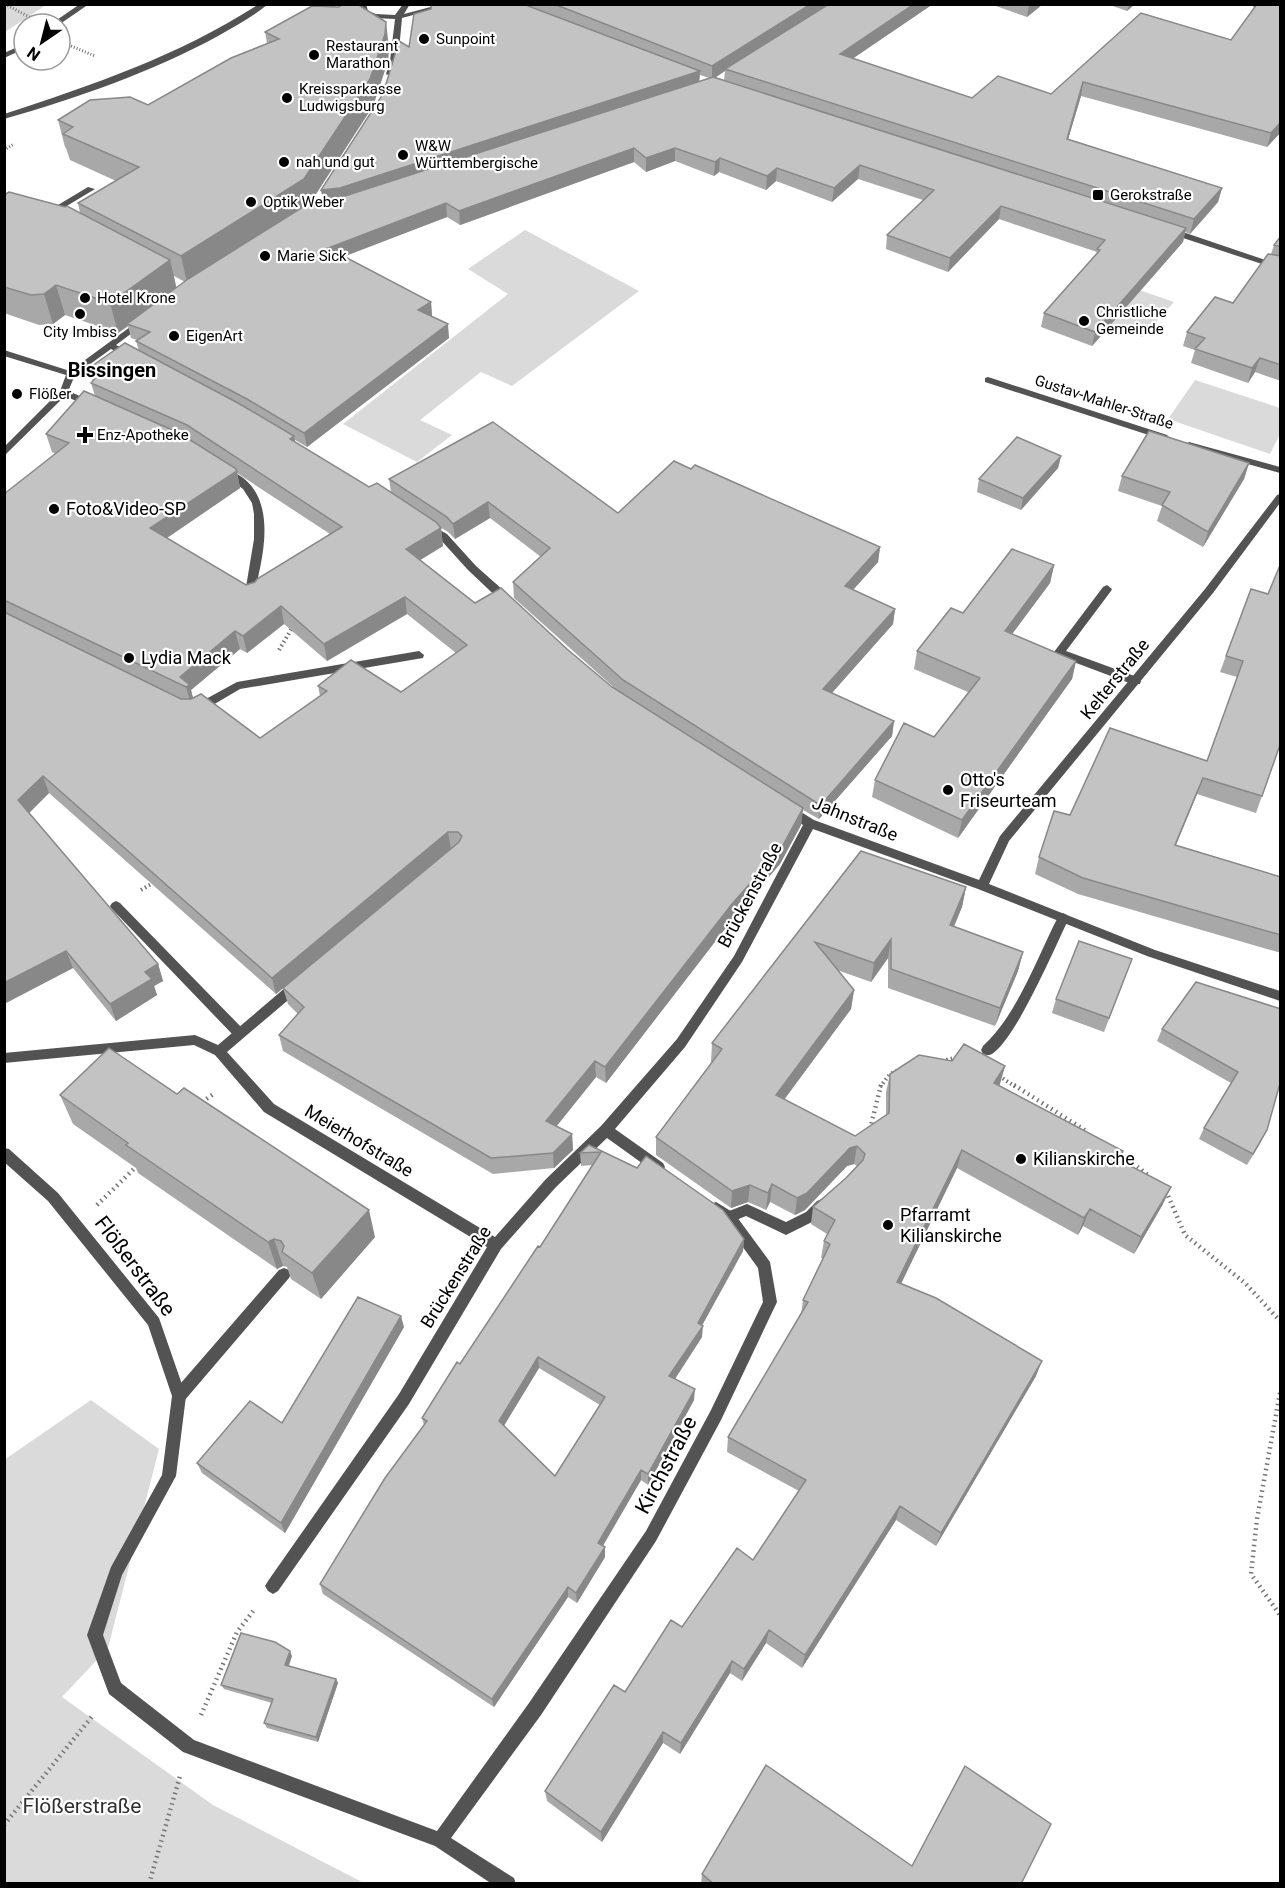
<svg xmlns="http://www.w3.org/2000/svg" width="1285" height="1888" font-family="Roboto,sans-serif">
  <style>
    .green { fill: #dadada }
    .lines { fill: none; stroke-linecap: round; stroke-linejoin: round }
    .path-far2 { stroke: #757575; stroke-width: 3; stroke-dasharray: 1 2; stroke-linecap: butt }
    .path-far1 { stroke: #757575; stroke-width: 4; stroke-dasharray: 1.5 3; stroke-linecap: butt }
    .path { stroke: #757575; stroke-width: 4.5; stroke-dasharray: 1.5 4; stroke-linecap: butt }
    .service { fill: #535353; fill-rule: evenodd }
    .minor { fill: #535353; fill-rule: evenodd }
    .tertiary { fill: #535353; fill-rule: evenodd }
    .wall { fill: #a8a8a8; fill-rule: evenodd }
    .shaded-wall { fill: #888 }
    .building { fill: #c3c3c3; stroke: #888; stroke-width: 1.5; fill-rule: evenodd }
    .poi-dot { fill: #000; stroke: #fff; stroke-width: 2 }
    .labels { text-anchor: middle; stroke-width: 4.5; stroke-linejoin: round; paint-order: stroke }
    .far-poi-label { font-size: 15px; fill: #000; stroke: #fff; text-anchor: start }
    .far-street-label { font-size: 15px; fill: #000; stroke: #fff }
    .poi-label { font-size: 18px; fill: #000; stroke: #fff; text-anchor: start }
    .street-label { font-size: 18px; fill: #000; stroke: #fff }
    .far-district-label { font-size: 20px; font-weight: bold; fill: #000; stroke: #fff }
    .near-street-label { font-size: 21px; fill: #000; stroke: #fff }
    .near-park-label { font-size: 21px; fill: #313131; stroke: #fff }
  </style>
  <rect width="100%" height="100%" fill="#fff"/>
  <path class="green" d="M5 4H46V5L5 32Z
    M525 230 639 291 512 386 481 372 420 420 452 435 417 462 343 424 508 294 468 269Z
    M1087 272 1174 302 1142 337 1110 325Z
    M1195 380 1280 408V434L1270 454 1168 419Z
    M91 1400 159 1449 108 1648 62 1697 213 1805 364 1883H5L4 1460Z"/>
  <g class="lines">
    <path class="path-far2" d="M5 4 31 18
      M71 46 95 56
      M4 150 14 144"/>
    <path class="path-far1" d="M279 650 292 628
      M141 890 155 882
      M942 1061 958 1057
      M999 1076 1016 1087
      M880 1087 890 1074 897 1071"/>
    <path class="path" d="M1014 1085 1086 1131
      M202 1102 215 1093
      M870 1129 881 1085
      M1120 1153 1149 1176
      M1166 1191 1185 1235 1245 1283 1280 1321
      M97 1205 139 1164
      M1280 1393 1257 1519 1251 1574 1280 1615
      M201 1715 237 1632 254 1610
      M4 1825 94 1714
      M149 1884 180 1776"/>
    <path class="service" d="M80 4H89L60 24H51Z
      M24 44V49L4 58V53Z
      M88 187 95 189 50 216 43 214Z
      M64 389 93 402 95 404 90 407 87 406 61 394 59 392Z
      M226 469C268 483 268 527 261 563 259 575 255 584 259 595L254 599 250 598 246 587 254 539V514L252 503 243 489 221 472Z
      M1107 585 1112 589 1111 591 1066 651 1140 678 1141 681 1140 684H1132L1055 655 1054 652 1103 587Z
      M419 651 424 655 423 658 240 689 201 712H193L192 709 193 706 237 682Z
      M116 901 120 903 243 1029 245 1033 243 1037 239 1038 235 1037 112 909 110 906 112 903Z
      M1063 913 1067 915 1069 918C1055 947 1016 1039 992 1054 987 1056 987 1055 983 1054L981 1050 983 1046C1018 1014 1037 957 1059 915Z
      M822 1199 827 1201 829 1205 816 1220 786 1235 746 1216 729 1223 724 1221 722 1217 724 1213 747 1204 786 1222 806 1212 817 1201Z
      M284 1268 289 1270 291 1274 289 1278 184 1401 179 1403 174 1401 172 1396 174 1391 279 1270Z"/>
    <path class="minor" d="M358 4H366L368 11 376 14 395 15 403 4H410L404 14 442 4H454L402 18 398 61 394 74 390 76 386 74 390 61 395 19 374 18 362 14Z
      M1246 4H1259L1280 11V15Z
      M1171 228 1280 265V270L1168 233V229Z
      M141 319 146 322 144 324 116 345 134 354V358H128L111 349 75 375 67 394 4 456V447L60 391 66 375 4 356V350L70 371Z
      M988 377 1167 435 1169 437 1164 440 1161 439 985 382V378Z
      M1189 442 1280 467V473L1186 447 1184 445Z
      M1280 494V503L1213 593 1009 841 989 884 1155 950 1280 991V1001L1147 956 978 889 813 829 742 962 685 1047 615 1129 663 1163 665 1167 663 1171 658 1173 653 1171 607 1138 556 1187 501 1249 409 1404 278 1591 273 1594 268 1591 265 1586 268 1581 399 1394 487 1247 264 1112 215 1055 194 1045 4 1063V1053L195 1035 218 1045 292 982H300L302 986 300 990 227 1052 274 1104 495 1237 546 1179 601 1126 677 1039 734 956 803 825 785 813 783 810 785 807H793L814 820 979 880 1000 836 1205 589 1277 495Z
      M429 524 447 534 476 566 512 598 513 601 512 604H504L468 570 439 538 425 529 424 527Z
      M4 1148 9 1149 58 1193 159 1318 186 1396 176 1476 122 1575 103 1635 121 1683 194 1740 437 1831 529 1703 646 1531 711 1410 763 1302 758 1268 724 1221 711 1212 709 1208 711 1204 716 1202 734 1213 770 1262 777 1302 721 1420 656 1541 541 1715 451 1838 514 1878 516 1884H492L435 1846 183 1752 109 1694 87 1635 111 1567 162 1475 172 1396 148 1325 48 1201 4 1162Z"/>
    <path class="tertiary" d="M259 4H268C253 17 235 26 218 36 152 72 77 98 4 119V114C93 85 180 55 259 4Z"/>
  </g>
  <path class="wall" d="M431 4H933L853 58 972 98 1051 94 1141 13 1231 40 1281 4V132L1267 147 1081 96 1068 139 1222 188 1218 202 1190 234 1185 232 1183 242 1092 346 1041 327 1044 313 1096 254 1097 252 999 219 948 272 886 249 887 235 923 200 858 179 832 202 776 181 766 190 719 172 714 176 675 161 646 172 634 162 460 225 447 217 344 256 431 302 432 316H431L449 338 307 447 295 440V443L369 487 391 492 389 479 618 513 691 469 880 547 878 562 853 590 895 609 893 624 832 693 894 721 892 736 819 819 803 810 801 825 780 864 731 921 606 1083 596 1077 556 1126 572 1134 573 1150 554 1168 493 1174 283 1051 279 1035 298 1014 288 1004 283 988 276 994 49 793 29 813 158 964 163 981 154 986 157 995 116 1021 73 968 4 1004V494L56 454 52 452 46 434 95 396 91 383 93 381 89 368 139 351 136 341 137 340 131 338 128 326 118 333 65 315 53 324 39 325 4 313V195L80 213 78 203 116 181 70 160 66 148 65 147 58 120 148 105 267 43 265 32 389 48 388 61 373 106 311 202 323 199 321 190 383 94 431 9ZM725 71 724 80 715 77ZM700 75 709 78 699 81ZM174 276 185 282 176 288ZM237 473 330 534 255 582 246 585 167 538 240 488ZM490 518 541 557 513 582 514 598 619 692 612 687 567 649 475 603 420 560 443 546 441 528 440 527 448 532 455 539ZM407 614 456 653 401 692 318 686 320 696 260 738 193 698 191 690 240 649 247 653 284 624 327 661Z
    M990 4H1043L1027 17Z
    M1107 4H1135L1127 11Z
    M1281 236V381L1255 372 1248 383 1191 363 1195 350 1183 346 1187 332 1233 303 1271 254 1274 245Z
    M1061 456 1058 468 1021 510 977 492 979 479Z
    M1249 463 1244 479 1203 547 1157 521 1162 506 1118 491 1122 476Z
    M1054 565 1050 583 1012 634 1076 661 1072 679 958 838 872 797 875 780 934 737 968 692 914 669 917 651 963 613Z
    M1251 589 1262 796 1256 813 1197 794 1176 845 1281 877V953L1078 894 1035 874 1039 857 1070 815 1207 761 1237 677 1220 672Z
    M861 851 966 887 962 907 954 927 1023 952 1018 971 995 1026 888 988V958L871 982 837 970 854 990 851 1009 784 1100 855 1136 886 1116V1092L890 1074 952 1061 1005 1066 999 1086 1123 1151 1120 1160 1163 1204 1134 1254 1083 1226 1078 1235 957 1168 901 1284 1036 1376 936 1546 896 1520 802 1668 766 1643 742 1681 730 1673 680 1754 663 1743 602 1842 547 1801 545 1791 625 1692 682 1627 753 1560 799 1491 727 1452 728 1437 801 1315 803 1300 823 1258H821L824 1241 827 1234 811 1224 813 1207 846 1178 857 1166 854 1164 847 1166 805 1210 795 1215 770 1202 766 1210 748 1202 731 1208 656 1155V1137L712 1062H711L712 1043Z
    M1127 973 1104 1032 1052 1013 1056 999Z
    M1281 1009 1261 1142 1247 1165 1199 1139 1204 1128 1231 1083 1157 1041 1162 1029Z
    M60 1095 375 1237 321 1299 291 1279 287 1267 283 1266 277 1269 138 1173 136 1168 73 1124Z
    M589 1145 744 1239 743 1251 702 1325V1337L675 1379 694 1400 648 1485 641 1480 603 1546 605 1547V1557L577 1603 568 1597 494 1707 323 1594 320 1584 424 1425 422 1418 540 1247 592 1165 581 1166 580 1153ZM539 1368 600 1405 555 1476 504 1426Z
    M404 1327 285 1533 202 1473 197 1463 282 1423Z
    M292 1656 289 1666 336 1679 338 1683 318 1742 267 1728 264 1723 272 1703 224 1689 221 1685Z
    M911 1866 1021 1884H701L702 1874Z"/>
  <path class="shaded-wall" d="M811 4H832L725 69V71L712 80V66Z
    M914 4H933L839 68 840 54Z
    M1029 4H1043L1027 17Z
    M1129 4H1135L1127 11Z
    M386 22 389 48 388 61 373 106 308 206 187 283 181 256Z
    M700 71 699 85 324 204 321 190Z
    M1083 82 1081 96 1064 153 1067 139Z
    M1281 122V132L1267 147 1271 133Z
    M634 148V162L460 225 459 211Z
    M675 148V161L646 172V158Z
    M720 158 719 172 714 176 715 162Z
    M860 165 858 179 832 202 834 188Z
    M777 168 776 181 766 190 767 176Z
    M1222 188 1218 202 1190 234 1194 219Z
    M446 203 447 217 330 262 328 248Z
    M1001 206 999 219 948 272 950 258Z
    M1186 228 1183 242 1092 346 1095 332Z
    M170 260 177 290 127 324 128 326 118 333 110 303Z
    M56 285 65 315 53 324 44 294Z
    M431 302 432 316 420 324 418 310Z
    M448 324 449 338 307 447 304 433Z
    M1260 358 1255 372 1248 383 1252 368Z
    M294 436 297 454 290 439Z
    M1061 456 1058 468 1021 510 1023 498Z
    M1249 463 1244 479 1203 547 1208 532Z
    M237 471 240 488 155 546 150 528Z
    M488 502 490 518 455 539 453 524Z
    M441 528 443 546 409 567 406 549Z
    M880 547 878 562 843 601 845 586Z
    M1054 565 1050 583 1001 649 1005 631Z
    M405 597 407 614 327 661 324 644Z
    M281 606 284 624 247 653 243 636Z
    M895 609 893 624 822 704 823 689Z
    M235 631 240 649 191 690 194 702 191 704 186 687 180 677Z
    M1076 661 1072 679 958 838 962 820Z
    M894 721 892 736 819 819 821 805Z
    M43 776 49 793 25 817 18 800Z
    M1203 778 1197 794 1169 861 1175 845Z
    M803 808 801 825 780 864 731 921 606 1083 605 1067Z
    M448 832 451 849 276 994 272 978Z
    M966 887 962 907 946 944 950 925Z
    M891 939 888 958 871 982 874 963Z
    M66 951 73 968 4 1004V983Z
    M1023 952 1018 971 995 1026 1000 1008Z
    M158 964 163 981 154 986 157 995 116 1021 110 1004 145 972Z
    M854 990 851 1009 774 1113 776 1095Z
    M595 1061 596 1077 548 1137 546 1121Z
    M1005 1066 1000 1084 989 1101 994 1083Z
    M572 1134 573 1150 554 1168 553 1153Z
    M857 1146 854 1164 847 1166 805 1210 795 1215 797 1198 850 1148Z
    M962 1150 957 1168 894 1298 897 1282Z
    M772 1184 770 1202 766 1210 768 1193Z
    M750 1185 748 1202 731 1208 732 1191Z
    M1171 1187 1163 1204 1134 1254 1141 1237Z
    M1090 1209 1083 1226 1078 1235 1084 1218Z
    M369 1210 375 1237 321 1299 312 1273Z
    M274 1239 283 1266 277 1269 268 1242Z
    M744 1239 743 1251 699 1331 703 1326 702 1337 669 1388V1376Z
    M401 1316 404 1327 285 1533 281 1523Z
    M538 1357 539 1368 500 1432 499 1421Z
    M1042 1361 1036 1376 936 1546 941 1533Z
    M695 1389 694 1400 648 1485V1474Z
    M641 1470V1480L599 1552 598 1543Z
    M900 1506 896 1520 802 1668 805 1655Z
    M605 1547V1557L577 1603 576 1593Z
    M568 1587V1597L494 1707 492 1699Z
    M769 1630 766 1643 742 1681 744 1669Z
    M290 1651 292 1656 287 1669 285 1665Z
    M732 1661 730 1673 680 1754 681 1743Z
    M336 1679 338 1683 318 1742 316 1737Z
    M663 1732V1743L602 1842 601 1832Z"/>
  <path class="building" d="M343 4H357L386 22 385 34 370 79 304 179 181 256 78 203 139 167 63 134 73 127 58 120 90 100 130 97 148 105 231 58 279 39 265 32 312 6 339 7Z
    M431 4H523L700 71 340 188 321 190 383 94 399 41 409 47 414 14 431 9Z
    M554 4H811L712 66Z
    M829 4H914L840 54 972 98 998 76 1051 94 1141 13 1231 40 1257 4H1281V122L1271 133 1083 82 1067 139 1222 188 1194 219 725 69Z
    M713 77 1186 228 1095 332 1044 313 1100 250 1097 249 1105 240 1001 206 950 258 887 235 934 190 860 165 834 188 777 168 767 176 720 158 715 162 675 148 646 158 634 148 459 211 446 203 328 248 431 302 418 310 448 324 304 433 247 399 136 341 150 332 127 324 188 279 314 200 345 196Z
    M9 192 65 207 67 206 170 260 110 303 56 285 44 294 31 295 4 287V195Z
    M1281 236V247L1274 245Z
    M1268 254 1281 256V365L1260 358 1252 368 1195 349 1205 338 1187 332 1215 297 1233 303Z
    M125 343 238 403 294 436 290 439 369 487 377 483 436 522 441 528 406 549 475 603 501 588 567 649 612 687 803 808 782 847 732 904 605 1067 595 1061 546 1121 572 1134 553 1153 491 1158 279 1035 304 1007 283 988 459 842 462 836 458 832H448L272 978 43 776 18 800 158 964 145 972 152 979 110 1004 66 951 4 983V612L181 699H191L201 694 260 738 327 691 318 686 351 660 401 692 467 645 405 597 324 644 281 606 243 636 235 631 180 677 190 685 186 687 4 600V494L69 443 46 434 84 391 179 433 235 468 237 471 150 528 246 585 255 582 257 579 342 527 187 425 91 383 100 373 89 368Z
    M493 422 618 513 674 461 691 469 695 465 880 547 845 586 895 609 823 689 894 721 821 805 817 803 623 680 513 582 550 548 488 502 453 524 447 517 389 479Z
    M1149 431 1249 463 1208 532 1162 505 1170 492 1122 476Z
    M1017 437 1061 456 1023 498 979 479Z
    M1012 549 1054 565 1005 631 1076 661 962 820 875 780 904 723 934 737 980 678 917 651 951 608 963 613Z
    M1281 563V742L1262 796 1203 778 1175 845 1281 877V935L1083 878 1039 857 1054 811 1070 815 1110 728 1207 761 1243 661 1226 656 1251 589 1268 594Z
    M861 851 966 887 950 925 1023 952 1000 1008 891 969V939L874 963 815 942 854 990 776 1095 855 1136 889 1113 890 1074 919 1055 952 1061 964 1044 1005 1066 994 1083 1123 1151 1119 1160 1171 1187 1141 1237 1090 1209 1084 1218 962 1150 897 1282 936 1298 1042 1361 941 1533 900 1506 805 1655 769 1630 744 1669 732 1661 681 1743 663 1732 601 1832 545 1791 614 1685 625 1692 671 1620 682 1627 737 1548 753 1560 806 1480 728 1437 808 1302 803 1300 830 1244 824 1241 835 1220 813 1207 846 1178 863 1160 865 1154 857 1146 850 1148 807 1193 797 1198 772 1184 768 1193 750 1185 732 1191 656 1137 722 1049 712 1043Z
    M1079 941 1132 959 1109 1018 1056 999Z
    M1196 982 1281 1009V1080L1267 1130 1253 1154 1204 1128 1238 1072 1162 1029Z
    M109 1048 177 1094 184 1088 369 1210 312 1273 282 1252 284 1246 281 1241 274 1239 268 1242 126 1145 128 1143 60 1095Z
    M589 1145 637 1168 646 1156 723 1210 744 1239 698 1323 703 1326 669 1376 695 1389 648 1474 641 1470 598 1543 605 1547 576 1593 568 1587 492 1699 320 1584 385 1478 427 1421 422 1418 457 1362 460 1364 538 1246 540 1247 601 1152 580 1153ZM538 1357 605 1397 555 1476 499 1421Z
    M358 1297 401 1316 281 1523 197 1463 250 1401 282 1423Z
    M241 1633 275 1642 290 1651 285 1665 336 1679 316 1737 264 1723 273 1699 221 1685Z
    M766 1765 912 1866 965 1766 1051 1824 1021 1884H714L702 1874Z"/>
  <g class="poi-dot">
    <circle cx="424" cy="39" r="6"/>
    <circle cx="314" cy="55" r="6"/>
    <circle cx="287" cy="98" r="6"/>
    <circle cx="403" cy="155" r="6"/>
    <circle cx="284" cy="162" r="6"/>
    <rect x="1092" y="189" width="12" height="12" rx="3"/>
    <circle cx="251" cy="202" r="6"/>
    <circle cx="265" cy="256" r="6"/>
    <circle cx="85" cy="298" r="6"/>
    <circle cx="80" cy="314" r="6"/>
    <circle cx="1084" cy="321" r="6"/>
    <circle cx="174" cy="336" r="6"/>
    <circle cx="17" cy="394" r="6"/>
    <path d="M82 426h6v6h6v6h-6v6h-6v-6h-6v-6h6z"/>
    <circle cx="54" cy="509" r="6"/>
    <circle cx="129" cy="658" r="6"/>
    <circle cx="948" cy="790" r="6"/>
    <circle cx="1021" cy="1159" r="6"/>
    <circle cx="888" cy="1225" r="6"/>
  </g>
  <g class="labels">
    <g class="far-poi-label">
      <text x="436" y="44">Sunpoint</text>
      <text x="326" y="51">Restaurant<tspan x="326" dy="17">Marathon</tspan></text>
      <text x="299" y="94">Kreissparkasse<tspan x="299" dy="17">Ludwigsburg</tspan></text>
      <text x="415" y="151">W&amp;W<tspan x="415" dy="17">Württembergische</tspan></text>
      <text x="296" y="167">nah und gut</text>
      <text x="1110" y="200">Gerokstraße</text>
      <text x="263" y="207">Optik Weber</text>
      <text x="277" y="261">Marie Sick</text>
      <text x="97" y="303">Hotel Krone</text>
      <text x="1096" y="317">Christliche<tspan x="1096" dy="17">Gemeinde</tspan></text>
      <text x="80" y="337" text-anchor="middle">City Imbiss</text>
      <text x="186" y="341">EigenArt</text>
      <text x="29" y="399">Flößer</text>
      <text x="97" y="440">Enz-Apotheke</text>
    </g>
    <g class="far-street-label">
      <text transform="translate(1104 402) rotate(18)" y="5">Gustav-Mahler-Straße</text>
    </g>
    <g class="poi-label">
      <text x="66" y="515">Foto&amp;Video-SP</text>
      <text x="141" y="664">Lydia Mack</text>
      <text x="960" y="786">Otto's<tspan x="960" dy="21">Friseurteam</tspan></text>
      <text x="1033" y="1165">Kilianskirche</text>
      <text x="900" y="1221">Pfarramt<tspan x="900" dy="21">Kilianskirche</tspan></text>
    </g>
    <g class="street-label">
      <text transform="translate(1115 679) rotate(-51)" y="6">Kelterstraße</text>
      <text transform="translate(855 819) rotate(22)" y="6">Jahnstraße</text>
      <text transform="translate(750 895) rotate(-62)" y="6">Brückenstraße</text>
      <text transform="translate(359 1141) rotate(31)" y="6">Meierhofstraße</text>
      <text transform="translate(456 1277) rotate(-58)" y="6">Brückenstraße</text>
    </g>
    <g class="far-district-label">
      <text x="112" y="377">Bissingen</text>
    </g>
    <g class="near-street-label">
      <text transform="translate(135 1266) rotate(53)" y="7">Flößerstraße</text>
      <text transform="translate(666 1465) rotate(-62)" y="7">Kirchstraße</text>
    </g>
    <g class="near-park-label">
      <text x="82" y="1813">Flößerstraße</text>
    </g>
  </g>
  <rect width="1285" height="1888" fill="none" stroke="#000000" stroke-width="12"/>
  <g transform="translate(42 42) rotate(215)"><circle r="28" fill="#ffffff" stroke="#999999" stroke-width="1.5"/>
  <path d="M0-4.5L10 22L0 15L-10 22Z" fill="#000000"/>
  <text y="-9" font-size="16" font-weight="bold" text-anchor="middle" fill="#000000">N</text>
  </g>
</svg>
